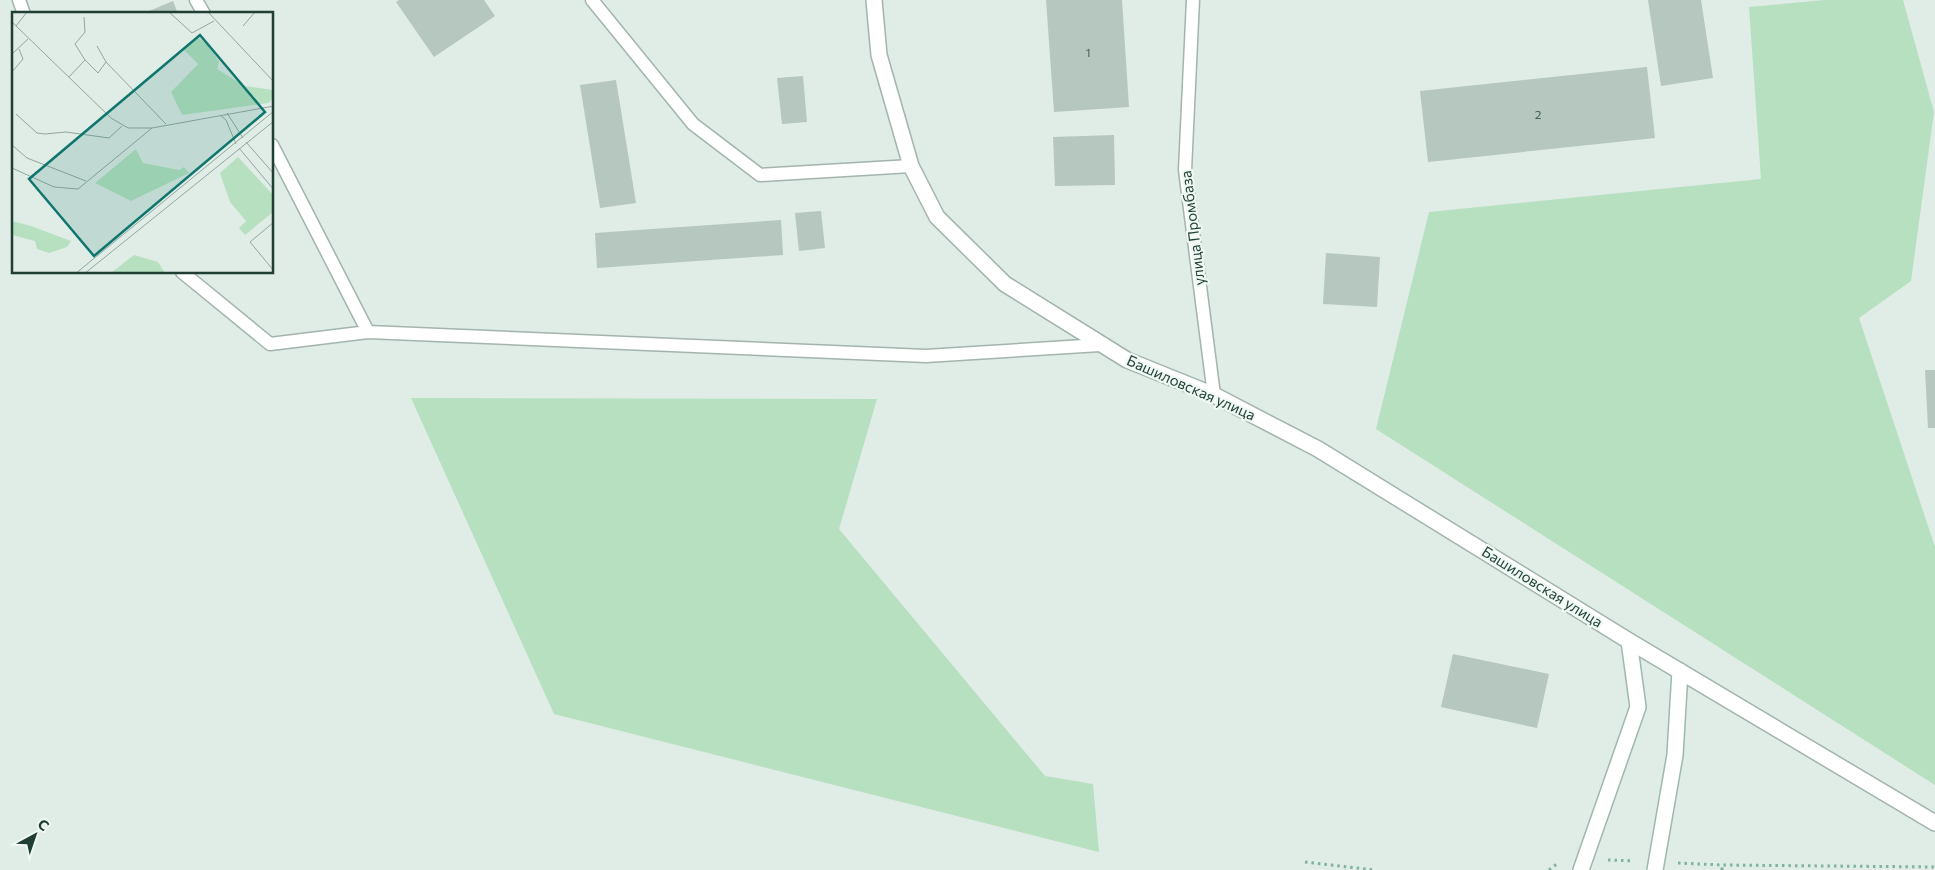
<svg xmlns="http://www.w3.org/2000/svg" width="1935" height="870" font-family="Commissioner,sans-serif">
  <style>
    .green { fill: #b6e0c0 }
    .building { fill: #b5c7bf }
    .lines { fill: none; stroke-linecap: round; stroke-linejoin: round }
    .lane-casing { stroke: #a2b4ad; stroke-width: 15 }
    .street-casing { stroke: #a2b4ad; stroke-width: 18 }
    .secondary-casing { stroke: #9db9ae; stroke-width: 18 }
    .path { stroke: #7db3a0; stroke-width: 3; stroke-dasharray: 2.5 4; stroke-linecap: butt }
    .lane { stroke: #fff; stroke-width: 12 }
    .street { stroke: #fff; stroke-width: 15 }
    .secondary { stroke: #fff; stroke-width: 15 }
    .labels { text-anchor: middle; stroke-width: 4.5; stroke-linejoin: round; paint-order: stroke }
    .number-label { font-size: 12px; fill: #446057 }
    .street-label { font-size: 15px; fill: #1f3e34; stroke: #f0f8f4 }
    .inset-road { fill: none; stroke: #93a69f; stroke-width: 1 }
    .view { fill: #0f766e; fill-opacity: 0.15; stroke: #0f766e; stroke-width: 2.5 }
    .inset-edge { fill: none; stroke: #1f3e34; stroke-width: 2.5 }
  </style>
  <rect width="100%" height="100%" fill="#e0ece6"/>
  <path class="green" d="M1825 0H1903L1934 112 1911 281 1859 318 1935 547V785L1376 429 1429 212 1761 179 1749 7Z
    M411 398 877 399 839 529 1045 776 1093 784 1099 852 554 714Z"/>
  <path class="building" d="M399 0H484L495 16 434 57 396 2Z
    M1046 0H1122L1129 107 1054 112Z
    M1648 0H1701L1713 78 1661 86Z
    M173 1 178 14H142Z
    M1647 67 1655 138 1428 162 1420 91Z
    M803 76 807 122 782 124 777 78Z
    M616 80 636 203 600 208 580 85Z
    M1114 135 1115 185 1055 186 1053 137Z
    M821 211 825 248 799 251 795 213Z
    M781 220 783 255 597 268 595 233Z
    M1326 253 1380 257 1377 307 1323 304Z
    M1925 370H1935V428H1928Z
    M1453 654 1549 674 1537 728 1441 707Z"/>
  <g class="lines">
    <defs>
      <path id="lane" d="M19 0 24 14
        M196 0 204 14
        M592 0 693 124 760 175 911 166
        M1193 0 1185 170 1214 395
        M272 145 368 332
        M182 272 270 344 368 332 926 356 1100 345"/>
      <path id="street" d="M874 0 879 55 911 166 937 217 1005 284 1127 360 1214 395 1318 449 1629 641 1935 823"/>
      <path id="secondary" d="M1581 870 1638 707 1629 641
        M1655 870 1675 755 1680 671"/>
    </defs>
    <use href="#lane" class="lane-casing"/>
    <use href="#street" class="street-casing"/>
    <use href="#secondary" class="secondary-casing"/>
    <path class="path" d="M1608 860 1634 861
      M1305 862 1374 870
      M1678 863 1722 865 1935 867
      M1549 870 1558 863
      M1722 870V865"/>
    <use href="#lane" class="lane"/>
    <use href="#street" class="street"/>
    <use href="#secondary" class="secondary"/>
  </g>
  <g class="labels">
    <g class="number-label">
      <text x="1088" y="57">1</text>
      <text x="1538" y="119">2</text>
    </g>
    <g class="street-label">
      <text transform="translate(1193 228) rotate(-97)" y="5">улица Промбаза</text>
      <text transform="translate(1191 388) rotate(24)" y="5">Башиловская улица</text>
      <text transform="translate(1542 587) rotate(32)" y="5">Башиловская улица</text>
    </g>
  </g>
  <g transform="translate(12 12)">
    <rect width="261" height="261" fill="#e0ece6"/>
    <path d="M185 25 196 33 207 50 205 57 233 74 261 78V87L256 91 170 103 159 80 186 52 172 38ZM124 137 131 151 167 158 172 155 177 161 119 189 83 171ZM226 145 261 183V200L233 223 227 216 234 209 218 190 208 161ZM0 209 19 214 59 229 55 235 37 241 25 237 23 229 0 223ZM122 243 146 250 153 261H99Z" fill="#b6e0c0"/>
    <path class="inset-road" d="M157 0 180 21 202 9M196 0 262 70M0 10 99 106 116 116H140L262 94M4 14 15 0M231 14 243 0M85 34 94 50 154 112M0 42 16 27M73 48 86 61 94 50M0 60 11 47 7 37M57 65 73 48 63 32 73 20 72 5M215 101 231 126M4 102 25 121 33 122 54 120 97 126 110 114M208 103 214 108 224 132M234 130 262 162M0 133 15 146 74 169M227 136 262 178M0 156 42 175 66 177 140 116M262 210 238 230 262 259M63 262 262 99M72 262 262 109"/>
    <path class="view" d="M188 23 253 100 82 244 17 167Z"/>
    <rect width="261" height="261" class="inset-edge"/>
  </g>
  <g transform="translate(35 835) rotate(40)" stroke="#f0f8f4" stroke-width="4" paint-order="stroke">
  <path d="M0-4L9 19L0 12L-9 19Z" fill="#1f3e34"/>
  <text y="-8" font-size="14" font-weight="bold" text-anchor="middle" fill="#1f3e34">С</text>
  </g>
</svg>
